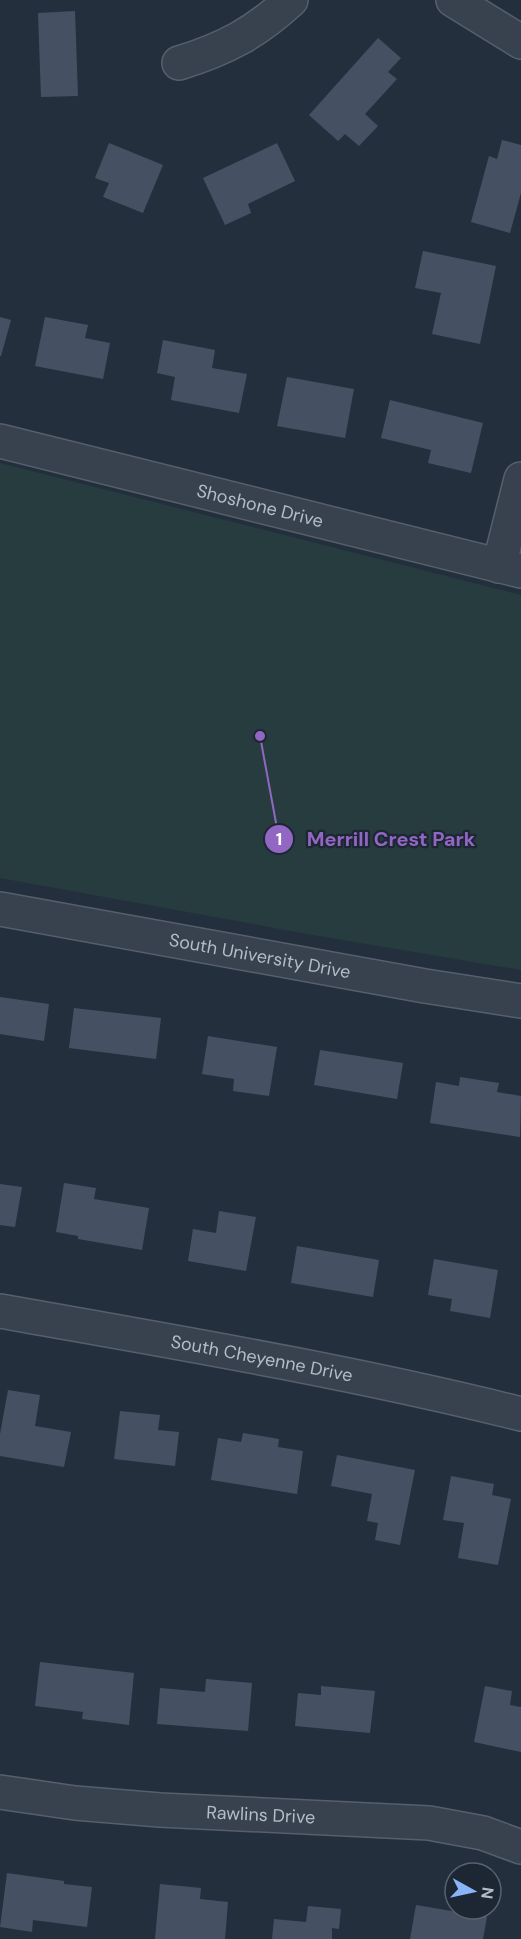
<svg xmlns="http://www.w3.org/2000/svg" width="521" height="1939" font-family="'DM Sans',sans-serif">
  <style>
    .green { fill: #263c3f }
    .building { fill: #455162 }
    .lines { fill: none; stroke-linecap: round; stroke-linejoin: round }
    .minor-casing { stroke: #565f6c; stroke-width: 36 }
    .minor { stroke: #38414e; stroke-width: 33 }
    .labels { text-anchor: middle; stroke-width: 4.5; stroke-linejoin: round; paint-order: stroke }
    .street-label { font-size: 18px; fill: #b4bcc9; stroke: #1d2633 }
    .leader { fill: none; stroke: #9266c3; stroke-width: 2 }
    .callout-dot { fill: #9266c3; stroke: #1d2633; stroke-width: 2 }
    .mark-label { font-size: 18px; text-anchor: middle; font-weight: bold; fill: #fff }
    .callout-label { font-size: 20px; text-anchor: middle; font-weight: bold; fill: #9266c3; stroke: #1d2633; stroke-width: 4.5; stroke-linejoin: round; paint-order: stroke }
  </style>
  <rect width="100%" height="100%" fill="#242f3e"/>
  <path class="green" d="M0 463 521 595V970L313 935 0 878Z"/>
  <path class="building" d="M75 11 78 96 41 97 38 13Z
    M378 38 401 58 388 72 397 79 365 114 378 126 359 146 345 134 338 141 309 115Z
    M502 140 521 145V193L510 233 471 222 489 156 497 159Z
    M109 143 163 165 143 213 103 197 109 183 95 178Z
    M277 143 295 181 248 204 251 213 225 225 203 178Z
    M423 251 496 266 480 344 432 334 441 293 415 288Z
    M0 317 11 320 1 356H0Z
    M45 317 88 325 85 338 110 343 103 379 35 366Z
    M163 340 215 350 212 368 247 374 239 413 171 400 175 377 157 373Z
    M287 377 354 389 345 438 277 426Z
    M390 400 483 423 471 473 428 463 431 450 381 438Z
    M0 997 49 1004 44 1041 0 1034Z
    M74 1008 161 1018 156 1059 69 1048Z
    M208 1036 277 1047 269 1096 233 1091 234 1079 202 1074Z
    M320 1050 403 1063 397 1099 314 1085Z
    M460 1077 499 1083 497 1092 521 1096 520 1137 430 1123 436 1082 459 1086Z
    M64 1183 96 1188 94 1199 149 1208 142 1250 78 1239V1236L56 1232Z
    M0 1184 22 1187 15 1227 0 1225Z
    M219 1211 256 1217 246 1271 188 1261 193 1229 216 1233Z
    M297 1246 379 1260 373 1297 291 1283Z
    M434 1259 498 1270 490 1318 450 1311 452 1299 428 1295Z
    M8 1390 40 1395 35 1426 71 1432 64 1467 0 1456V1434Z
    M120 1411 160 1415 158 1430 179 1432 175 1466 114 1459Z
    M243 1433 279 1439 278 1447 303 1451 297 1494 211 1480 218 1438 241 1442Z
    M337 1455 415 1470 400 1545 375 1540 378 1523 367 1521 372 1494 331 1486Z
    M451 1476 494 1484 492 1495 511 1499 498 1565 458 1558 464 1523 443 1520Z
    M40 1662 134 1673 129 1725 82 1719 83 1712 35 1706Z
    M206 1679 252 1683 248 1731 157 1724 160 1688 205 1692Z
    M321 1686 375 1691 370 1733 295 1726 298 1693 321 1695Z
    M485 1686 512 1691 510 1705 521 1707V1752L474 1742Z
    M7 1873 64 1881V1884L92 1887 87 1927 33 1920 32 1932 0 1927Z
    M160 1884 201 1888 200 1899 228 1902 225 1939H155Z
    M416 1905 487 1917 483 1939H410Z
    M308 1906 341 1909 339 1929 332 1928V1939H272L274 1919 306 1922Z"/>
  <g class="lines">
    <defs>
      <g id="minor">
        <path d="M453 0 521 42"/>
        <path d="M179 63C225 49 255 33 291 0"/>
        <path id="s1" d="M0 441 521 571"/>
        <path d="M499 566 521 479"/>
        <path id="s2" d="M0 909 425 986 521 1001"/>
        <path id="s3" d="M0 1311C174 1342 349 1371 521 1414"/>
        <path id="s4" d="M0 1792 75 1803 160 1810 429 1823 483 1833 521 1847"/>
      </g>
    </defs>
    <use href="#minor" class="minor-casing"/>
    <use href="#minor" class="minor"/>
  </g>
  <g class="labels">
    <g class="street-label">
      <text dy="6" stroke="none"><textPath href="#s1" startOffset="268">Shoshone Drive</textPath></text>
      <text dy="6" stroke="none"><textPath href="#s2" startOffset="264">South University Drive</textPath></text>
      <text dy="6" stroke="none"><textPath href="#s3" startOffset="266">South Cheyenne Drive</textPath></text>
      <text dy="6" stroke="none"><textPath href="#s4" startOffset="262">Rawlins Drive</textPath></text>
    </g>
  </g>
  <path class="leader" d="M260 736L279 839"/>
  <g class="callout-dot">
    <circle cx="260" cy="736" r="6"/>
    <circle cx="279" cy="839" r="15"/>
  </g>
  <g class="mark-label">
    <text x="279" y="845">1</text>
  </g>
  <g class="callout-label">
    <text x="391" y="846">Merrill Crest Park</text>
  </g>
  <g transform="translate(473 1891) rotate(98)"><circle r="28" fill="#1d2633" stroke="#59626f" stroke-width="1.5"/>
  <path d="M0-4.5L10 22L0 15L-10 22Z" fill="#8ab4f8"/>
  <text y="-9" font-size="16" font-weight="bold" text-anchor="middle" fill="#b4bcc9">N</text>
  </g>
</svg>
